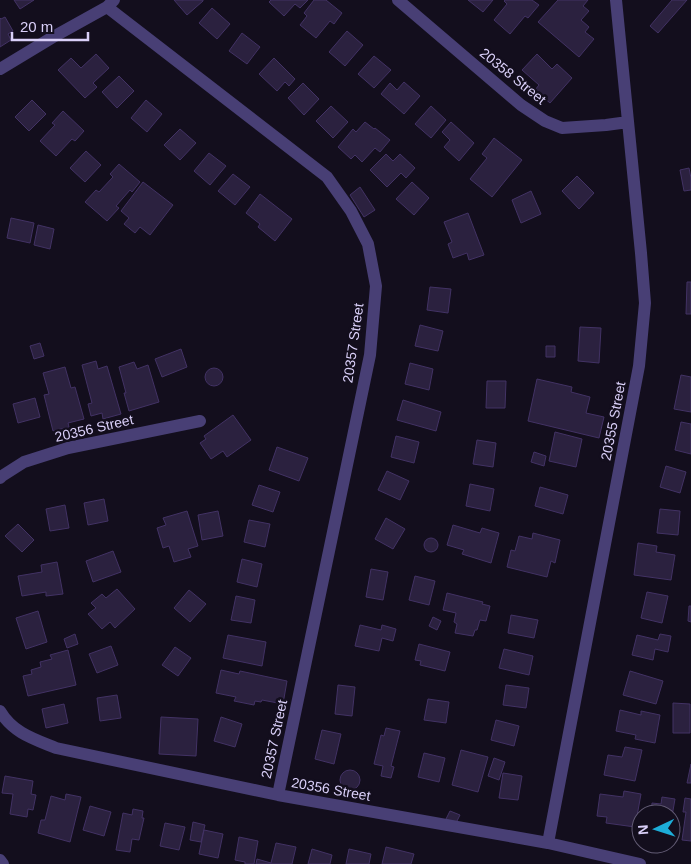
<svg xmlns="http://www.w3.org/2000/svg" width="691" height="864" font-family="Arial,sans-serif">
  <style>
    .building { fill: #2b213f; stroke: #423264 }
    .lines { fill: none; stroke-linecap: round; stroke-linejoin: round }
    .minor { stroke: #483f75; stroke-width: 12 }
    .labels { text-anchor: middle; stroke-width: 5; stroke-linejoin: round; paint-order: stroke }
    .street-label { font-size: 14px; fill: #dad0f9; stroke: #130e1d }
  </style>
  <rect width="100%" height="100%" fill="#130e1d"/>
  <path class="building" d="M14 0H34L20 9Z
    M174 0H203V1L187 15Z
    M271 0H308L300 8 295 4 284 16 269 2Z
    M314 0H326L342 13 334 24 330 21 316 38 300 25 307 16 304 13Z
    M468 0H493L483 12Z
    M505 0H532L539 5 528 18 525 16 510 34 494 20 507 4 504 1Z
    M558 0H588L583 6 589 11 581 20 589 27 585 32 594 39 579 57 538 22Z
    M672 0H687L658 33 650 26Z
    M212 8 230 24 217 39 199 23Z
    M5 17 13 31 8 34 11 40 0 47V18L1 19Z
    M347 31 363 45 345 66 329 52Z
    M242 33 260 47 247 64 229 51Z
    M96 54 109 68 93 83 97 87 85 98 58 70 71 58 81 68Z
    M537 54 552 69 557 64 572 78 550 103 535 90 539 85 522 70Z
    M374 56 391 70 374 88 358 74Z
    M274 58 295 79 289 86 285 82 277 91 259 74Z
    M119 76 134 91 117 108 102 92Z
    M404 82 420 96 404 114 381 94 390 83 397 90Z
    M303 83 319 99 304 115 288 98Z
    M32 100 46 114 29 131 15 117Z
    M146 100 162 114 147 132 131 118Z
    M331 106 348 122 333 138 316 121Z
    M431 106 446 120 431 138 415 124Z
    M63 111 84 131 75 141 72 139 56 156 40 141 55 125 52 123Z
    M365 122 374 129 375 128 390 140 380 152 375 148 362 162 355 155 351 159 338 147 353 129 356 132Z
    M451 122 474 143 459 161 444 147 450 140 442 132Z
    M180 129 196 143 180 160 164 145Z
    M494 138 522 160 492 197 470 179 487 158 482 154Z
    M86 151 101 165 85 182 70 168Z
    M209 153 226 166 210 185 194 171Z
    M386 154 393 161 400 154 415 168 406 178 401 173 387 187 370 170Z
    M119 164 140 182 132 192 130 190 116 206 119 208 107 221 85 202 96 190 99 192 113 177 110 174Z
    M689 168 691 178V190L684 191 680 170Z
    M233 174 250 187 235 205 218 191Z
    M577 176 594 193 579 209 562 191Z
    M143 182 173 205 150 235 140 227 135 233 124 224 129 218 121 211Z
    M412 182 429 198 414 215 396 199Z
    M360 187 375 210 364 217 350 195Z
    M531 191 541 214 521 223 512 200Z
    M260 194 292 219 275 241 258 227 260 224 246 213Z
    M468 213 484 255 469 260 467 253 453 258 448 244 452 242 444 222Z
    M11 218 34 223 30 243 7 238Z
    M38 225 54 229 50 249 34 245Z
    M687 282H691V314H686Z
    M430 287 451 289 448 313 427 310Z
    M420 325 443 331 438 351 415 346Z
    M580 327 601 328 599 363 578 361Z
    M40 343 44 356 34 359 30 346Z
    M546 346H555V357H546Z
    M181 349 187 367 162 377 155 359Z
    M96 361 98 369 107 366 121 414 103 419 102 413 91 416 88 404 92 403 82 365Z
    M134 362 137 369 148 365 159 402 129 411 124 393H126L119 367Z
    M410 363 433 369 429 390 405 384Z
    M65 367 71 388 75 387 84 419 68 423 69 427 53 431 44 395 49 394 43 373Z
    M205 377a9 9 0 1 1 18 0a9 9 0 1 1-18 0Z
    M681 375 691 377V412L674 409Z
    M537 379 572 387 571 392 590 397 586 413 604 417 599 438 528 421Z
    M487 381H506L505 408H486Z
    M35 398 40 417 18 423 13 404Z
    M403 400 441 412 436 431 397 420Z
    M233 415 251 440 227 457 223 451 211 459 200 443 206 439 204 436Z
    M681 422 691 424V454L675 450Z
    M555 432 582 439 576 467 549 461Z
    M396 436 419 442 414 463 391 457Z
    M477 440 496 443 493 467 473 464Z
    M277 447 308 458 299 481 269 470Z
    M534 452 546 456 544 466 531 462Z
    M666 466 686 472 680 493 660 487Z
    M387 471 409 481 400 500 378 490Z
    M470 484 494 489 490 511 466 506Z
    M259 485 280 492 273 512 252 505Z
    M540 487 568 495 563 514 535 506Z
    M104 499 108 521 88 525 84 503Z
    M65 505 69 528 50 531 46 509Z
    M660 509 680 511 678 535 657 533Z
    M187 511 198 546 188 549 191 557 174 562 169 546 163 548 157 528 166 525 163 518Z
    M218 511 223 536 202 540 198 515Z
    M386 518 405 529 393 549 375 539Z
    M249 520 270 524 265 547 244 542Z
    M18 524 34 540 22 552 5 536Z
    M453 525 480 533 482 528 499 533 491 563 462 554 464 550 447 545Z
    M533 533 560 540 555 563 551 561 547 577 507 567 511 550 515 551 519 536 532 539Z
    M424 545a7 7 0 1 1 14 0a7 7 0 1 1-14 0Z
    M638 543 657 546 656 552 675 555 671 580 634 575Z
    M113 551 121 572 93 582 86 561Z
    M242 559 262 564 257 587 237 582Z
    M57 562 63 594 46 596V592L22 596 18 576 42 572 41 565Z
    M371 569 388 572 383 600 366 597Z
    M415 576 435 581 429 605 409 600Z
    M117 589 135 609 115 628 110 622 102 629 88 614 96 608 91 603 102 594 106 598Z
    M189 590 206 604 190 622 174 608Z
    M647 592 668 596 662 623 641 618Z
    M447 593 483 602 482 604 490 606 486 621 480 620 477 630H475L473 636 455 633 457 624 454 622 456 613 443 610Z
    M236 596 255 600 251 623 231 620Z
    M689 606H691V622L688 621Z
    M38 611 47 642 26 649 16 618Z
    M511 615 538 620 534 638 508 633Z
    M433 617 441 621 437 630 429 626Z
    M360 625 381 630 382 625 396 629 393 641 382 638 379 651 355 646Z
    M75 634 78 644 67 648 64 639Z
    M660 634 671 636 668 652 655 649 653 660 632 655 637 635 658 640Z
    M228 635 266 642 262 666 223 658Z
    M419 644 450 652 445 671 420 665 421 661 415 660Z
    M111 646 118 665 97 673 89 654Z
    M175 647 191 658 178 676 162 665Z
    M504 649 533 656 529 675 499 668Z
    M68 650 76 685 28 696 23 676 32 674 31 670 41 667 40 662 52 659 50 655Z
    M221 670 239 674 240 671 287 681 283 704 262 700 261 702 255 701 254 705 234 701 236 697 216 693Z
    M630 671 663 681 656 704 623 695Z
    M338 685 355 687 352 716 335 714Z
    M506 685 529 688 526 708 503 705Z
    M117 695 121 718 100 721 97 698Z
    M428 699 449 702 446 723 424 720Z
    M673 703 690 704V733H673Z
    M64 704 68 723 46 728 42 709Z
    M620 710 641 715V711L660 715 655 743 635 739 636 735 616 731Z
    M161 717 198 719 196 756 159 754Z
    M221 717 242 724 235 747 214 741Z
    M496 720 519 726 514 746 491 740Z
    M386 728 400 731 391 766 394 767 391 778 381 776 383 766 374 764 381 735 384 736Z
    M322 730 341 734 334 764 315 759Z
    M625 747 642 750 635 781 604 775 608 755 622 757Z
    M461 750 488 757 478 792 452 785Z
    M424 753 445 758 439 782 418 777Z
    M494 758 505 762 499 780 488 776Z
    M691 764V783H687Z
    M340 780a10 10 0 1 1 20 0a10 10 0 1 1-20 0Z
    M503 773 522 776 518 800 499 798Z
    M5 776 33 781 31 794 36 795 33 810 28 809 27 817 10 814 13 794 2 793Z
    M624 791 641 794 635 827 606 823 607 817 597 816 600 794 623 797Z
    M66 794 81 797 70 842 38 833 41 820H45L51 796 65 800Z
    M662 797 675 799 671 822V814H651L652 803 661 804Z
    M685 798 691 799V841L682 840 686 812H683Z
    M90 806 111 812 104 836 83 830Z
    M133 809 143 811 142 818H144L139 840 132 839 130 852 116 850 123 813 132 815Z
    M450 811 460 815 456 823 446 819Z
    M193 822 205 825 201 842 190 840Z
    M165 823 185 827 179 850 160 846Z
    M204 830 223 834 218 858 199 854Z
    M239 837 258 841 254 864H245V862L235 860Z
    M276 843 296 847 292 864H256L257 859 271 863Z
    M386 847 414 854 411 864H382Z
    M312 849 332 855 330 864H308Z
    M349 849 371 854 369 864H346Z"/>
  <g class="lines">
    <path class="minor" d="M398 0 521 105 545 121 562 128 606 125 628 122
      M107 7 327 177 351 211 368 244 376 286 370 355 278 795
      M0 69 53 37 107 7 114 0
      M0 478 2 476 24 462 68 448 200 421
      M0 711C13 733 34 739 56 748L278 795 548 843 640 864
      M548 843 639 366 645 303 641 253 616 0
      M0 860 3 864"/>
  </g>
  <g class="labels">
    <g class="street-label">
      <text transform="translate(513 76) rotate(39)" y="5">20358 Street</text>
      <text transform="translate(353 343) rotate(-82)" y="5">20357 Street</text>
      <text transform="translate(613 421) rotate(-79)" y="5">20355 Street</text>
      <text transform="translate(94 428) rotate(-13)" y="5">20356 Street</text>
      <text transform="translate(274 739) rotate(-78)" y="5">20357 Street</text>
      <text transform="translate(331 789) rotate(10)" y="5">20356 Street</text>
    </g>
  </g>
  <g transform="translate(656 829) rotate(266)"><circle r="24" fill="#130e1d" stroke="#635c75"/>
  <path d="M0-4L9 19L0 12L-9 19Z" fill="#1dadd8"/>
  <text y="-8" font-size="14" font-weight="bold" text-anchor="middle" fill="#dad0f9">N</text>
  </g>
  <path d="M12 32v8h76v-8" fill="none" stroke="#dad0f9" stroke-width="2.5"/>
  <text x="20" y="32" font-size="15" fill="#dad0f9" stroke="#130e1d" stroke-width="4" paint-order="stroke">20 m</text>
</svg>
